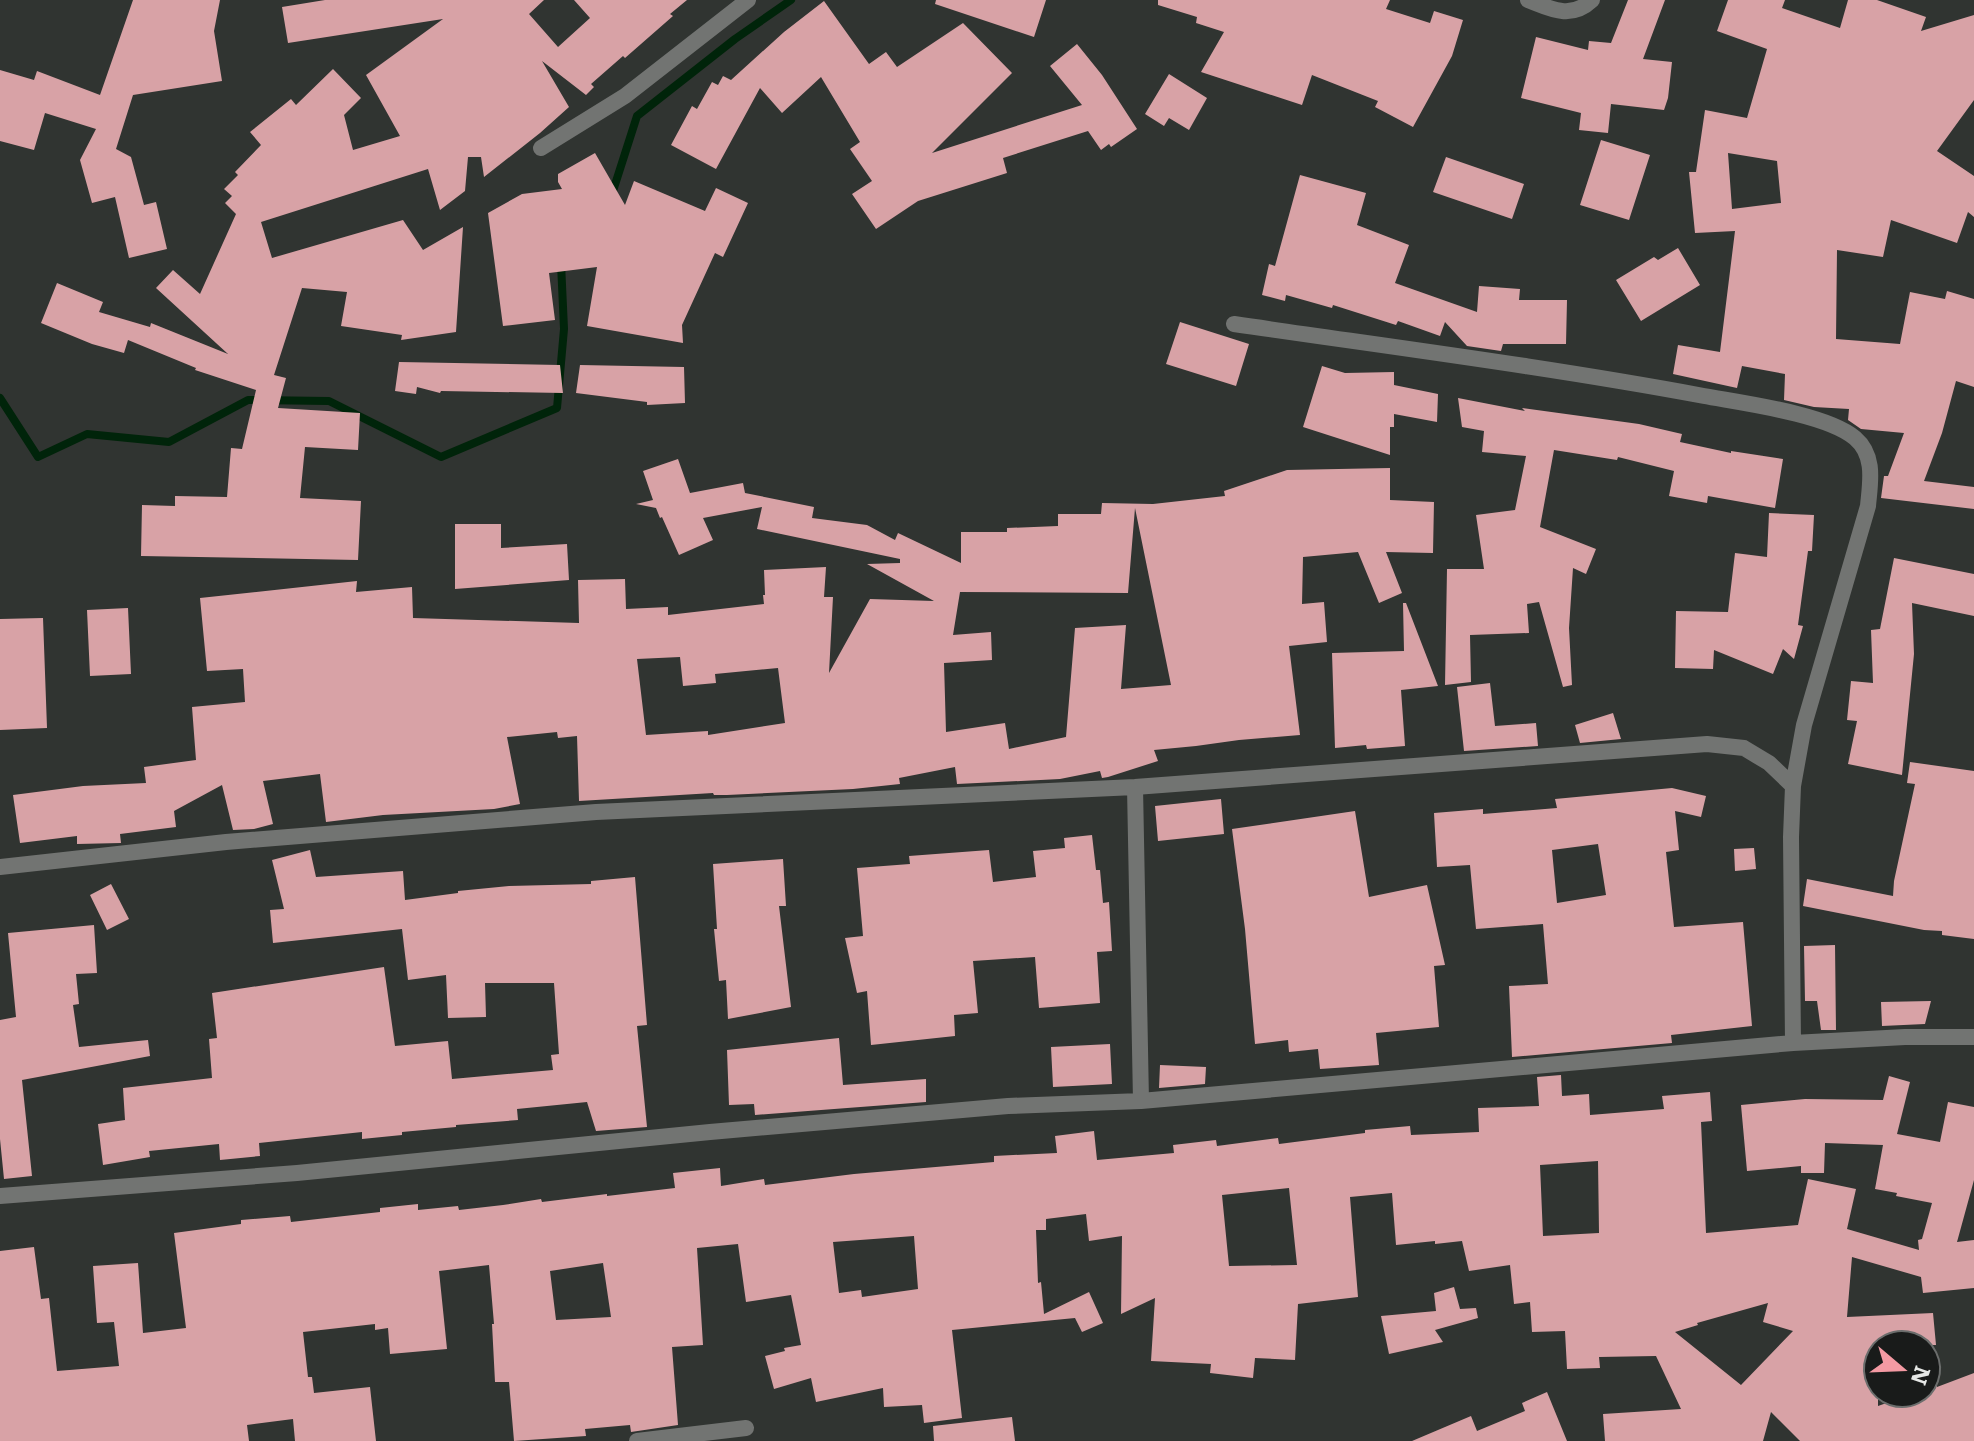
<svg xmlns="http://www.w3.org/2000/svg" width="1974" height="1441" font-family="Literata,serif">
  <style>
    .lines { fill: none; stroke-linecap: round; stroke-linejoin: round }
    .stream { stroke: #00240a; stroke-width: 8 }
    .building { fill: #d8a2a6; fill-rule: evenodd }
    .street { stroke: #727472; stroke-width: 16 }
  </style>
  <rect width="100%" height="100%" fill="#303431"/>
  <g class="lines">
    <path class="stream" d="M612 194 637 116 735 39 791 0
      M0 398 38 457 87 434 169 442 248 400 329 401 441 457 557 408 564 329 561 263"/>
  </g>
  <path class="building" d="M133 0H220L214 31 222 81 133 95 116 149 131 157 144 205 156 202 167 249 129 258 115 197 92 203 80 160 96 129 45 113 34 150 0 141V70L34 80 37 71 100 95Z
    M325 0H544L529 14 558 47 590 18 574 0H687L670 14 673 16 625 58 623 56 591 84 594 87 586 95 542 61 569 107 540 133 484 177 481 157H468L465 191 440 210 428 169 261 222 272 258 403 220 423 250 463 227 456 332 401 340 402 335 341 326 347 292 302 288 274 375 286 378 278 408 360 413 358 450 305 447 300 498 361 501 358 560 141 556 142 505 175 506V496L227 497 231 448 242 449 256 390 195 370 196 368 128 340 124 353 92 344 41 323 57 283 103 302 99 312 150 327 151 323 228 354 156 288 173 270 200 294 236 214 225 203 232 196 224 189 238 175 235 172 261 145 250 132 291 99 296 105 333 69 361 98 344 115 353 150 400 136 366 75 443 19 288 43 282 7Z
    M936 0H1046L1034 37 935 4Z
    M1158 0H1390L1386 9 1430 23 1434 11 1463 20 1452 56 1413 127 1375 107 1378 101 1312 75 1302 105 1201 72 1224 32 1196 23 1197 17 1158 5Z
    M1628 0H1665L1643 59 1672 62 1668 98 1664 110 1611 104 1608 133 1579 130 1581 113 1521 98 1536 37 1588 50 1589 41 1611 43Z
    M1728 0H1785L1782 8 1840 28 1848 0H1877L1926 17 1921 31 1974 15V100L1937 151 1974 176V217L1968 212 1957 243 1891 220 1883 257 1837 250 1836 339 1900 344 1910 292 1945 299 1947 291 1974 299V387L1956 381 1942 433 1924 481 1974 487V509L1881 498 1884 476H1888L1904 433 1861 429 1848 420 1849 409 1814 407 1784 400 1785 374 1742 366 1737 388 1673 374 1678 345 1720 352 1735 231 1695 233 1689 172H1696L1705 110 1747 118 1767 49 1717 31ZM1728 153 1777 161 1781 203 1732 209Z
    M824 1 869 64 886 52 897 67 963 23 1012 73 932 153 1082 105 1050 66 1077 44 1102 75 1137 129 1111 147 1109 144 1101 150 1088 131 1003 158 1007 173 918 201 876 229 852 194 872 181 850 149 860 142 821 77 782 113 760 88 716 169 671 145 692 106 697 109 712 82 718 85 723 76 731 80 784 32Z
    M1169 74 1207 98 1189 130 1169 118 1164 126 1145 114Z
    M1601 140 1650 155 1629 220 1580 205Z
    M595 153 625 205 634 181 705 211 716 188 748 203 723 257 715 253 682 325 683 343 587 326 597 267 549 273 555 320 503 326 488 213 522 194 562 189 558 182V174Z
    M1446 157 1524 184 1512 219 1433 192Z
    M1300 175 1366 193 1357 225 1409 245 1395 283 1477 312 1479 286 1520 289 1519 300H1567L1566 344H1503L1501 351 1467 346 1445 322 1440 336 1398 321 1396 325 1333 305 1332 308 1286 295 1285 301 1262 295 1269 264 1275 266Z
    M1678 248 1700 285 1641 321 1616 280 1654 257 1658 260Z
    M1180 322 1249 344 1236 386 1166 364Z
    M399 362 560 365 563 393 441 391 440 393 417 387 416 394 395 391Z
    M580 365 684 367 685 403 647 405V402L576 393Z
    M1322 366 1345 373 1394 372V385L1438 394 1437 422 1394 414V427H1390V455L1303 427Z
    M1458 398 1525 411 1522 408 1639 424 1682 434 1680 442 1731 453V451L1783 459 1775 508 1708 496 1707 503 1669 496 1674 471 1618 457 1617 460 1554 450 1540 527 1596 549 1586 574 1573 568 1569 628 1572 685 1563 687 1539 602 1527 604 1529 633 1470 635 1471 682 1445 685 1447 569H1484L1476 515 1515 510 1526 456 1482 452 1484 431 1462 427Z
    M678 459 690 493 743 483 745 493 814 507 812 518 867 525 895 540 898 533 961 563V532H1007V528L1058 526V514H1101L1102 503 1153 504 1225 496 1224 491 1287 470 1390 468V500L1434 502 1433 553 1386 552 1402 593 1379 603 1358 552 1303 557 1302 604 1324 602 1327 642 1289 646 1300 735 1239 740 1196 746 1154 750 1158 761 1108 777 1102 778 1100 771 1060 779 957 784 955 767 899 778 900 784 853 789 727 795H714L713 793 579 801 577 736 558 738 557 732 507 737 520 804 494 809 383 815 326 822 320 774 263 781 273 824 254 829 233 830 222 785 174 811 176 827 120 834 121 843 77 844V836L20 843 13 795 83 786 146 783 144 767 196 760 192 707 245 702 243 669 207 671 200 598 357 581 356 592 412 587 413 618 579 623 578 580 625 579 626 609 668 607V615L764 604 763 595H765L764 570 826 567 824 597H833L829 673 870 599 934 601 867 564 900 563V559L757 529 762 507 703 518 713 540 679 555 662 517 660 518 656 508 636 504 653 500 643 471ZM1135 508 1171 685 1121 689 1126 625 1075 628 1066 737 1009 749 1005 723 946 732 944 663 992 660 991 632 953 635 960 592 1128 593ZM680 657 683 686 716 683 715 674 778 668 785 723 708 735V731L646 735 637 659Z
    M1769 513 1814 515 1812 551H1808L1798 625 1803 626 1794 659 1783 649 1773 674 1714 650 1713 669 1675 668 1676 611 1728 612 1735 553 1767 557Z
    M455 524H501V548L567 544 569 580 455 589Z
    M1894 558 1974 574V616L1912 603 1914 654 1902 775 1848 764 1857 721 1847 720 1851 681 1873 683 1871 630 1880 629Z
    M1403 603H1406L1438 686 1401 690 1405 746 1367 749 1366 745 1335 748 1332 653 1404 651Z
    M128 608 131 674 90 676 87 610Z
    M43 618 47 728 0 730V619Z
    M1490 683 1495 726 1536 723 1538 746 1464 751 1457 687Z
    M1613 713 1621 739 1580 743 1575 725Z
    M1910 762 1974 771V939L1942 935V931L1924 930 1803 906 1807 879 1893 896 1894 881 1915 784 1907 783Z
    M1672 788 1706 796 1701 817 1675 811 1679 850 1666 852 1674 927 1743 922 1752 1026 1671 1035 1672 1043 1512 1057 1509 986 1548 984 1543 924 1476 929 1470 865 1437 867 1434 813 1483 809V814L1557 808 1555 799ZM1598 844 1606 895 1557 903 1552 850Z
    M1221 799 1224 834 1158 841 1155 806Z
    M1355 811 1369 897 1427 885 1445 965 1434 966 1439 1027 1376 1033 1379 1065 1320 1069 1318 1049 1289 1052 1288 1040 1255 1044 1245 929 1232 829Z
    M1092 835 1096 870H1100L1103 903 1109 902 1112 951 1097 952 1100 1003 1039 1008 1035 957 973 961 978 1013 954 1015 955 1036 871 1045 867 991 857 993 845 938 863 936 857 868 910 864 909 856 989 850 993 882 1036 877 1033 851 1065 848 1064 838Z
    M1754 848 1756 869 1735 871 1734 849Z
    M310 850 316 877 403 871 405 900 458 893V891L509 886 591 884V881L635 877 647 1025 637 1026 647 1127 596 1131 587 1102 517 1109 518 1120 456 1125V1127L402 1132V1135L362 1139V1132L259 1143 260 1156 220 1160 219 1144 149 1151 150 1157 103 1165 98 1124 125 1120 123 1088 212 1078 209 1039 217 1038 212 993 384 967 395 1046 448 1041 452 1079 553 1070 551 1055 559 1054 554 983H485L486 1017 448 1018 446 975 408 980 402 929 273 943 270 910 284 909 272 860Z
    M783 859 786 906H779L791 1007 728 1019 726 980 719 981 714 929H717L713 864Z
    M111 884 129 919 107 930 90 895Z
    M94 925 97 973 76 974 79 1004 73 1005 79 1047 148 1040 150 1056 22 1080 32 1176 4 1179 0 1139V1020L16 1017 8 933Z
    M1835 945 1836 1030H1821L1817 1001H1805L1804 946Z
    M1931 1001 1925 1024 1882 1026 1881 1002Z
    M839 1038 843 1085 926 1079V1102L755 1115 754 1104 729 1105 727 1050Z
    M1110 1044 1112 1084 1053 1087 1051 1047Z
    M1160 1065 1206 1067 1205 1084 1159 1088Z
    M1561 1075 1562 1096 1589 1094 1590 1115 1664 1109 1662 1096 1710 1092 1712 1121 1701 1122 1706 1233 1798 1225 1808 1179 1856 1189 1847 1229 1919 1250 1918 1240 1922 1239 1932 1203 1896 1196 1897 1193 1875 1189 1883 1145 1825 1143 1824 1173H1801V1166L1747 1171 1741 1105 1805 1099 1883 1100 1889 1076 1910 1082 1897 1134 1940 1142 1948 1102 1974 1107V1180L1957 1242 1974 1240V1288L1923 1293 1921 1277 1852 1257 1847 1317 1933 1313 1936 1345H1878V1406L1915 1393H1926V1389L1937 1385V1387L1974 1373V1441H1800L1771 1412 1763 1441H1605L1603 1414 1681 1409 1656 1356 1599 1357 1600 1368 1567 1369 1565 1331 1532 1332 1530 1302 1514 1304 1510 1265 1469 1271 1462 1241 1435 1244V1241L1396 1245 1392 1193 1350 1197 1358 1297 1298 1304 1295 1360 1255 1358 1253 1378 1210 1373 1211 1364 1151 1361 1155 1298 1121 1314 1122 1236 1089 1241 1086 1214 1046 1219V1230H1036L1038 1283 1041 1282 1044 1314 1089 1292 1103 1323 1082 1332 1075 1318 952 1330 962 1418 924 1423 922 1405 884 1407 883 1388 816 1402 811 1378 774 1389 765 1356 785 1351 784 1348 801 1345 791 1295 746 1302 738 1244 697 1248 703 1345 672 1347 678 1425 631 1432 630 1425 585 1429 586 1436 514 1441 509 1382H495L492 1324H494L489 1265 439 1271 447 1349 390 1354 388 1328 375 1330V1324L303 1332 308 1377H312L314 1393 370 1387 376 1441H295L293 1419 247 1425 249 1441H0V1251L34 1247 41 1299 49 1298 57 1371 119 1366 114 1322 97 1323 93 1266 138 1263 143 1333 186 1328 174 1233 241 1224V1220L290 1216 291 1222 380 1212V1208L418 1204V1210L458 1206 459 1210 503 1205 541 1199 542 1202 607 1194V1196L675 1188 673 1173 720 1168 721 1186 764 1179 765 1185 854 1174 994 1162V1156L1057 1153 1055 1136 1094 1131 1097 1160 1174 1153 1173 1145 1216 1140 1217 1146 1278 1138 1279 1144 1365 1133V1130L1410 1126 1411 1135 1479 1132 1478 1108 1539 1106 1537 1077ZM1598 1161 1599 1233 1543 1236 1540 1165ZM1289 1188 1297 1265 1229 1266 1222 1195ZM914 1236 918 1289 862 1297 861 1290 839 1293 833 1242ZM603 1263 611 1317 556 1320 550 1271ZM1768 1303 1763 1322 1793 1331 1741 1385 1675 1332 1698 1325 1697 1323Z
    M1454 1287 1460 1309 1476 1308 1478 1318 1435 1330 1443 1342 1389 1354 1381 1316 1436 1311 1434 1293Z
    M1547 1392 1567 1441H1412L1471 1416 1477 1431 1525 1411 1522 1403Z
    M1012 1417 1015 1441H934L933 1426Z"/>
  <g class="lines">
    <path class="street" d="M1528 0C1551 9 1571 20 1592 0
      M541 148 625 96 748 0
      M1234 324C1391 347 1548 367 1704 396 1742 403 1827 414 1855 438 1876 456 1870 483 1868 506L1804 725 1793 786 1791 837 1793 1043
      M1135 787 1141 1101
      M0 867 226 842 596 812 1135 787 1707 744 1744 748 1769 763 1793 786
      M0 1196 297 1173 710 1132 1008 1106 1141 1101 1793 1043 1905 1037H1974
      M637 1441 746 1428"/>
  </g>
  <g transform="translate(1902 1369) rotate(109)"><circle r="38" fill="#191b1a" stroke="#6b6d6c" stroke-width="2"/>
  <path d="M0-6L14 30L0 20L-14 30Z" fill="#f49aa3"/>
  <text y="-12" font-size="22" font-weight="bold" text-anchor="middle" fill="#e6e8e6">N</text>
  </g>
</svg>
